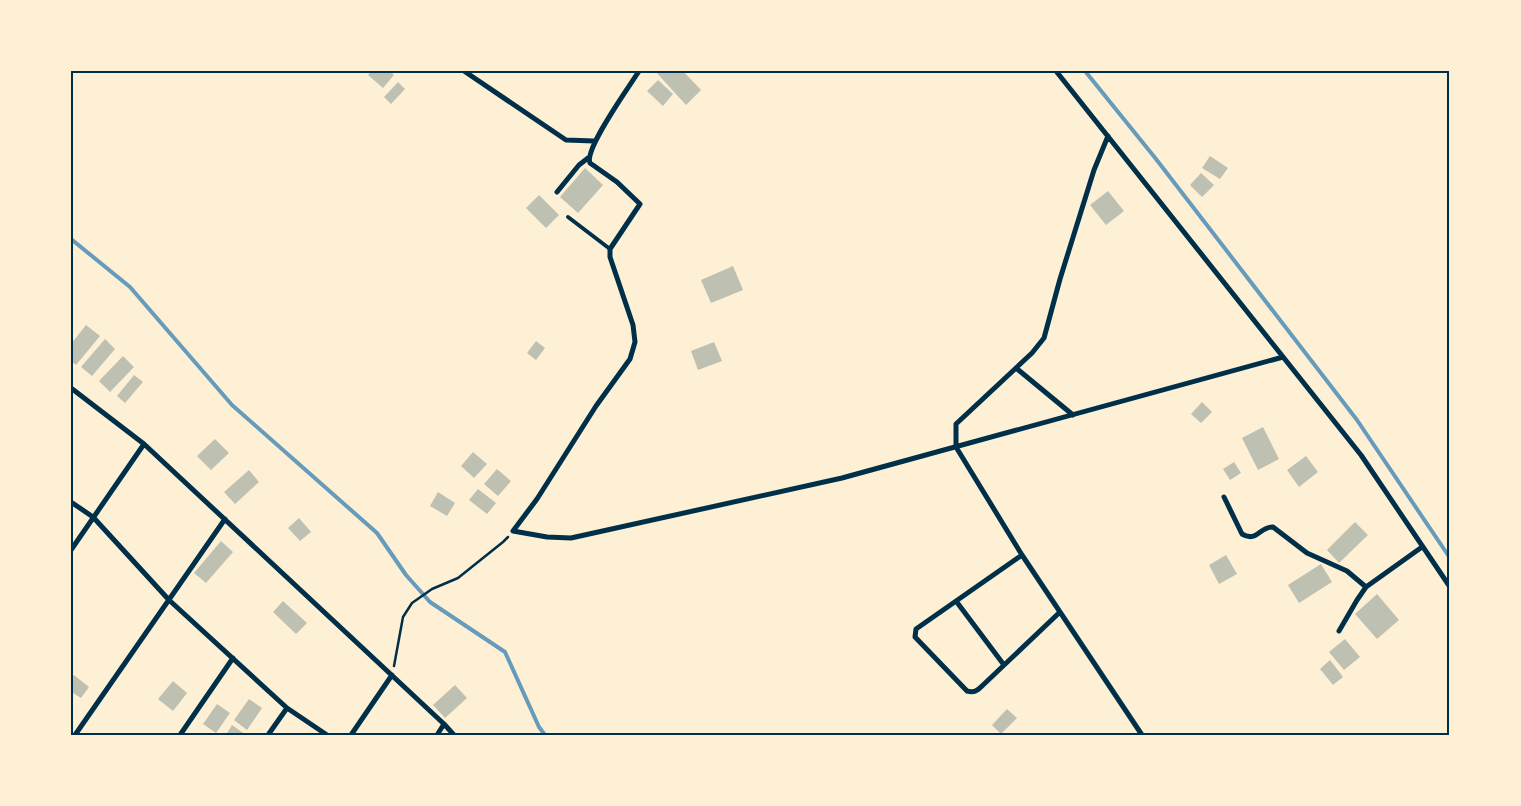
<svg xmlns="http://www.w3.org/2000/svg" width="1521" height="806" font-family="'Roboto Serif',serif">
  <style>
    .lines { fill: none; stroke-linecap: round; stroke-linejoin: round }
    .stream { stroke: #669bbc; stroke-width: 4 }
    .building { fill: #bec0b2 }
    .path { stroke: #003049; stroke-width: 2.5 }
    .service { stroke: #003049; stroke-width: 4 }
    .minor { stroke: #003049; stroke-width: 5 }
    .neatline { fill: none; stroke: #003049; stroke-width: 2 }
  </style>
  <rect width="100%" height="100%" fill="#fdf0d5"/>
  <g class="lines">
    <path class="stream" d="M1085 71 1156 159 1357 420 1450 558
      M71 239 130 287 232 405 377 533 406 575 430 602 505 652 539 727 545 735"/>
  </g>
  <path class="building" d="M371 71H390L394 75 383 88 368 75Z
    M655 71H683L701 90 686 105Z
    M658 80 673 94 663 106 647 91Z
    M398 82 405 89 391 104 384 97Z
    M1210 156 1228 168 1220 179 1202 168Z
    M585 168 603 185 578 213 560 197Z
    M1201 173 1214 185 1202 197 1190 185Z
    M1108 191 1124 211 1106 225 1090 205Z
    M539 195 559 215 546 228 526 208Z
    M733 266 743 290 711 303 701 280Z
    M86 325 100 336 76 365 71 361V344Z
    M105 339 115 349 92 376 81 367Z
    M536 341 545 348 536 360 527 353Z
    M714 342 722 361 698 370 691 351Z
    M123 356 134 367 110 392 99 381Z
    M134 375 143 382 125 403 117 396Z
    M1202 402 1212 412 1201 423 1191 414Z
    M1263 427 1279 459 1258 470 1242 438Z
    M215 439 229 453 211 470 197 456Z
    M473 452 487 464 474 478 461 466Z
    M1306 456 1318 472 1299 487 1287 470Z
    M1234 462 1241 473 1230 480 1223 469Z
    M497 469 511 481 498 496 484 484Z
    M249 470 259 482 235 504 224 492Z
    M478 489 496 503 487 514 469 500Z
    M438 492 455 503 447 516 430 506Z
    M299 518 311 532 300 541 288 528Z
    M1355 522 1368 535 1339 563 1327 550Z
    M221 541 233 552 206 583 194 573Z
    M1226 555 1237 574 1219 584 1209 565Z
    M1321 564 1332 582 1299 603 1288 585Z
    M1377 594 1399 620 1377 639 1355 614Z
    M283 601 307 623 296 634 273 612Z
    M1345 639 1360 657 1344 670 1329 652Z
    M1330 660 1343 677 1333 685 1320 669Z
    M74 675 89 687 81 698 73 693 71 696V678Z
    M173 681 187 693 173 711 158 699Z
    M455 685 467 698 445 718 433 705Z
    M249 699 262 708 247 730 234 720Z
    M217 704 230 713 216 733 203 724Z
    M1007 709 1017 718 1001 734 992 725Z
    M232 725 246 735H226Z"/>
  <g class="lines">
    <path class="path" d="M394 666 403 617 412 603 432 589 458 578 503 542 508 537"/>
    <path class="service" d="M568 217 610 249"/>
    <path class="minor" d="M464 71 566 140 594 141
      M639 71C629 87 584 149 590 163L617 182 640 204 610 249V257L633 325 635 342 630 359 596 406 537 499 513 531 547 537 571 538 842 478 1283 357
      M1056 71 1361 455 1450 587
      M1108 136 1094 170 1060 279 1044 338 1032 353 956 424V447L1022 555 1142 735
      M557 192 579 165 588 158
      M1016 368 1073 415
      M71 388 144 444 444 724 454 735
      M1224 497 1242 534C1257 543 1260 526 1273 527L1307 553 1347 571 1366 587
      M71 502 93 517 169 600 287 708 327 735
      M71 550 144 444
      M1022 555 916 629 915 637 967 691C974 693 977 691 982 686L1060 612
      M956 601 1004 665
      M1339 631 1357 600 1366 587 1422 547
      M75 735 225 519
      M180 735 233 658
      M268 735 287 708
      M351 735 392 675
      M437 735 444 724"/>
  </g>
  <rect width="1521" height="806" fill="none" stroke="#fdf0d5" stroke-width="145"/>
  <rect x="72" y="72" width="1376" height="662" class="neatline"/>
</svg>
